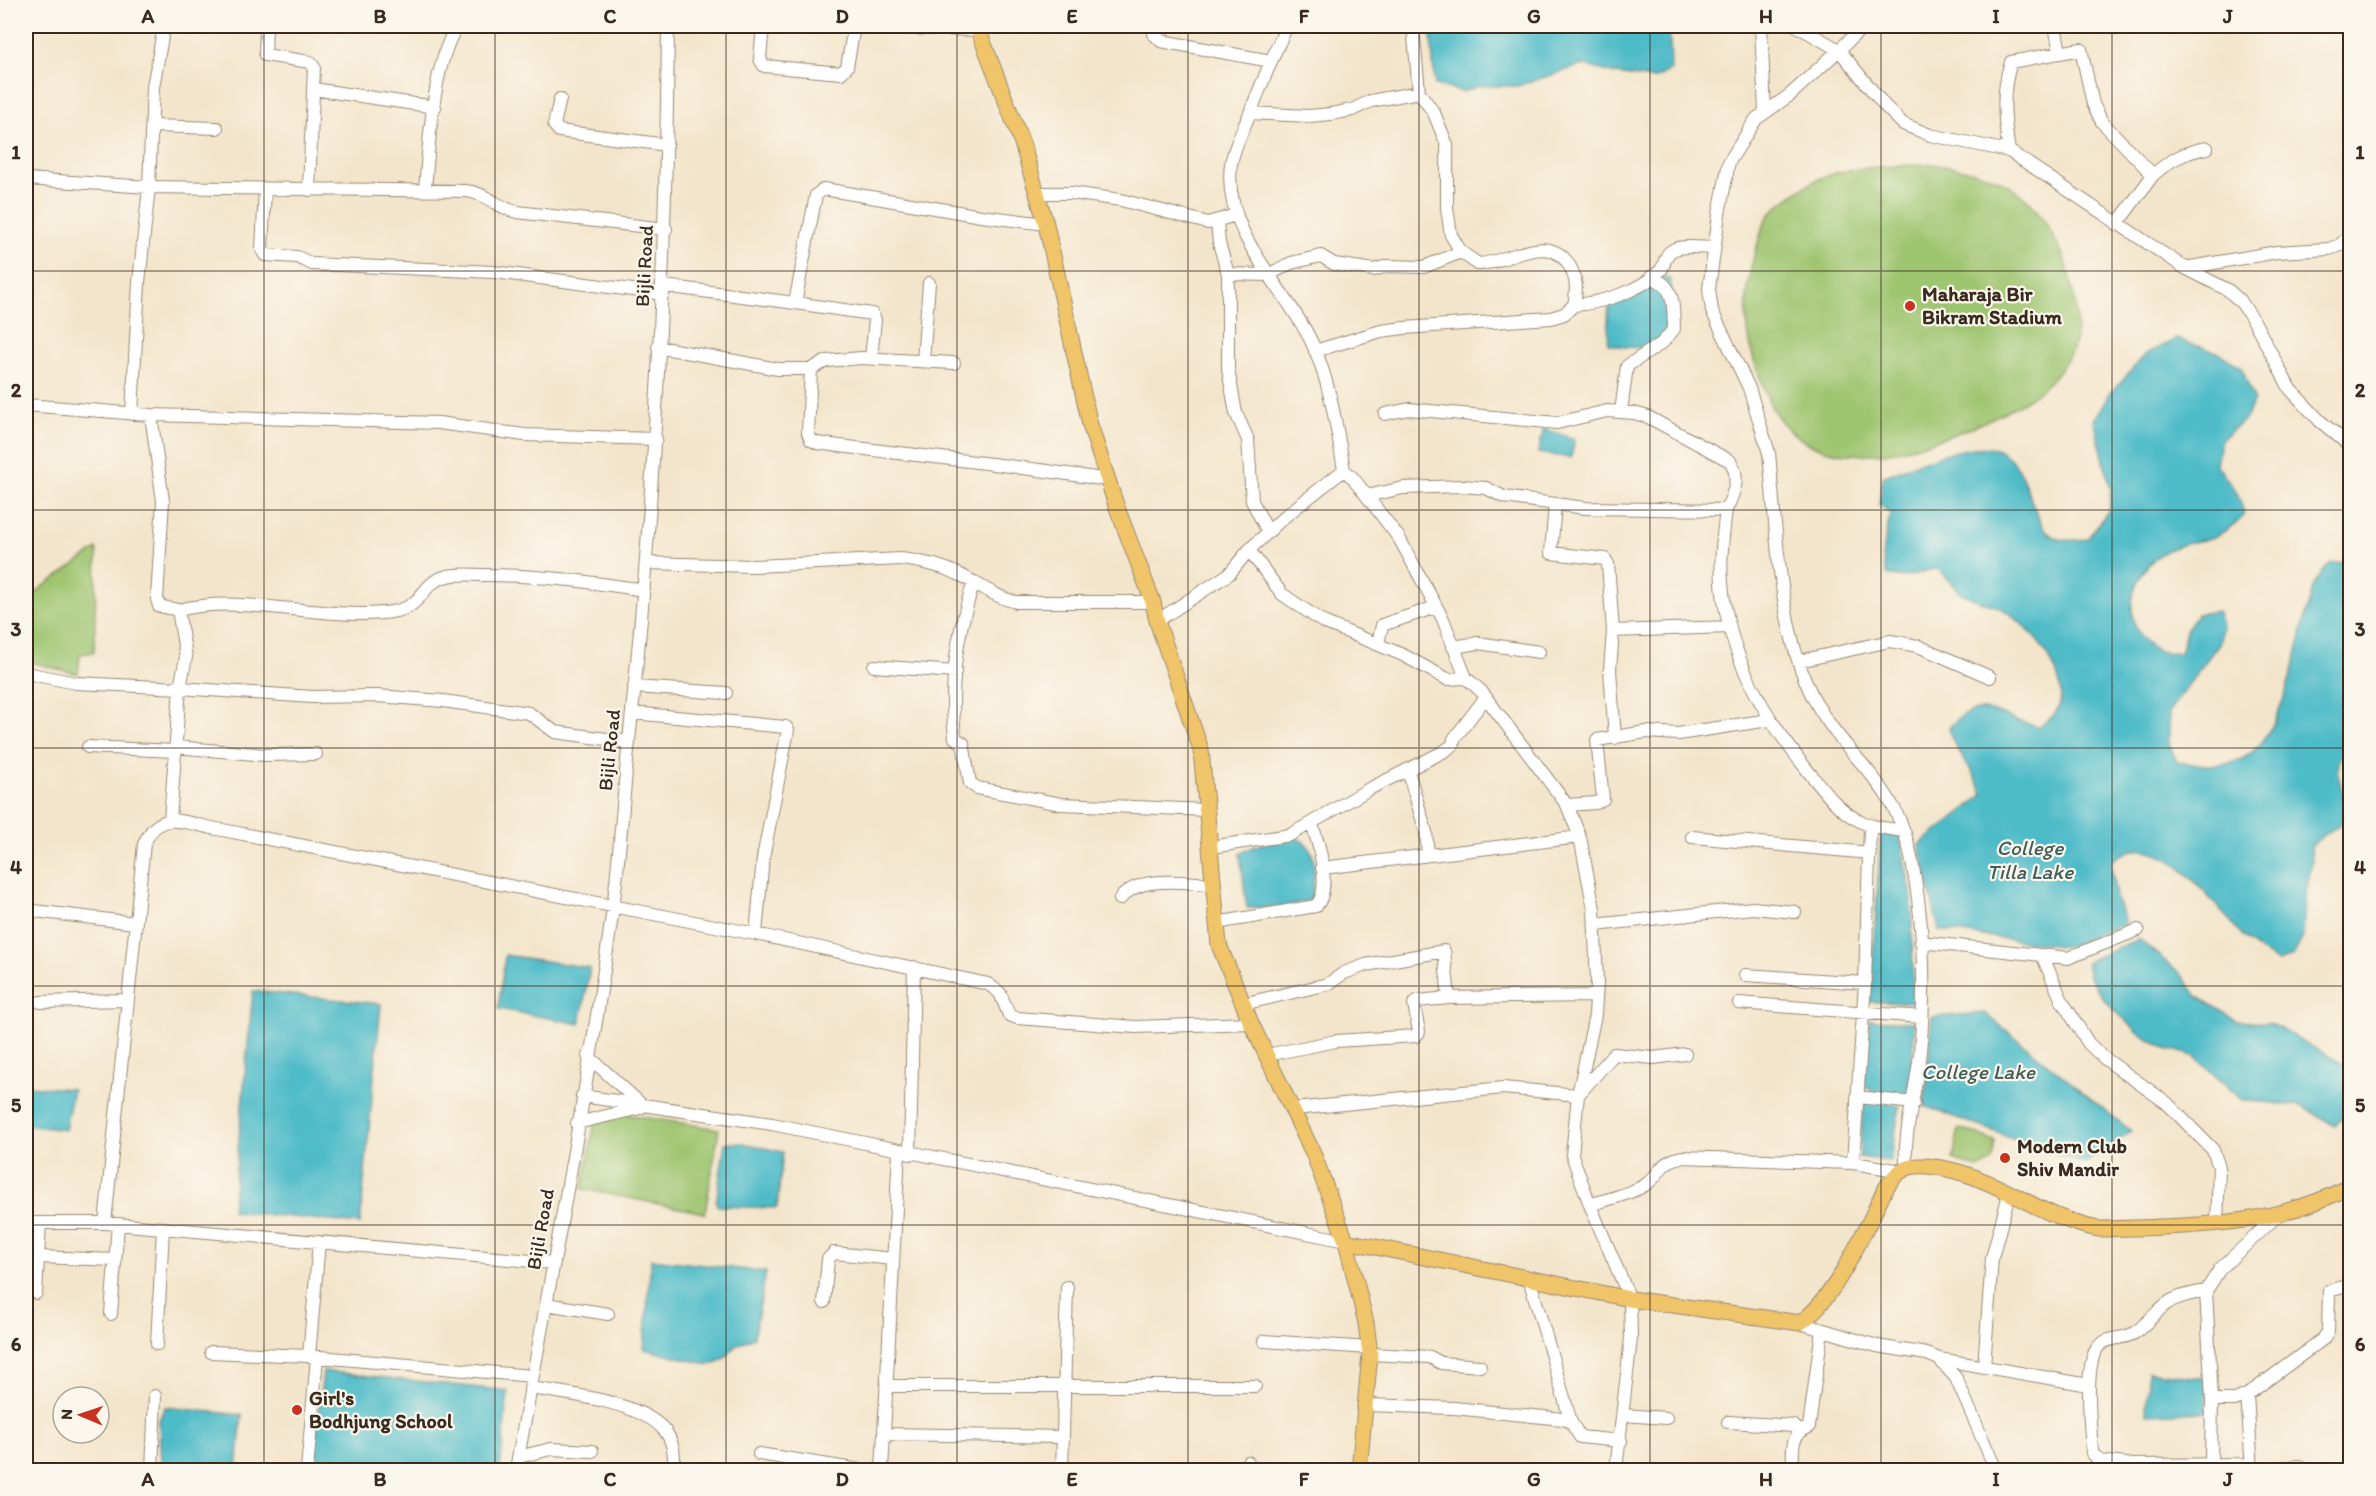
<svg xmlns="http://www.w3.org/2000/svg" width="2376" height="1496" font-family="Itim,sans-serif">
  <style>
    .green { fill: #9ec570; stroke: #6c7847; stroke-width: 1.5 }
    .water { fill: #4ebbc8; stroke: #447273; stroke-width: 1.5 }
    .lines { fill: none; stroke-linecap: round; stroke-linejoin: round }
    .minor-casing { stroke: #978874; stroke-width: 14 }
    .major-casing { stroke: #978874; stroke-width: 17 }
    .minor { stroke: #fff; stroke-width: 12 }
    .major { stroke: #f0c469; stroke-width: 15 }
    .grid { fill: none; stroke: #3b2a1e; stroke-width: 1.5; stroke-opacity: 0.55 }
    .poi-dot { fill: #c8321e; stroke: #fbf7ec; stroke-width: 2 }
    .labels { text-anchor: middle; stroke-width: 4.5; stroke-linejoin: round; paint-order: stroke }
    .street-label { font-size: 20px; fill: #3b2a1e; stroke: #fbf7ec }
    .poi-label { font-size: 20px; font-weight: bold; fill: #3b2a1e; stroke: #fbf7ec; text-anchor: start }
    .water-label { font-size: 21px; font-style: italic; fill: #425d5a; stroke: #fbf7ec }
    .neatline { fill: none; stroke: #3b2a1e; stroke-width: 2 }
    .grid-label { font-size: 20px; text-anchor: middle; font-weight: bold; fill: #3b2a1e }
  </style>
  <rect width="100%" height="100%" fill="#fbf7ec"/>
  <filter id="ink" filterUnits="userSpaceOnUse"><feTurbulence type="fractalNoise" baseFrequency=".0167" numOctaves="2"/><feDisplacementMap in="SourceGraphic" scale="12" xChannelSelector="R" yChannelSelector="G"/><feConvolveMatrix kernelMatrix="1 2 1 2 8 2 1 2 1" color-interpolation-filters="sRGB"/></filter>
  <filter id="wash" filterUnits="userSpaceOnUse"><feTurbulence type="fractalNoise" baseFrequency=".008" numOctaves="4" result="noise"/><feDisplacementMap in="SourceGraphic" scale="24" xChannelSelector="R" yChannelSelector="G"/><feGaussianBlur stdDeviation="1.35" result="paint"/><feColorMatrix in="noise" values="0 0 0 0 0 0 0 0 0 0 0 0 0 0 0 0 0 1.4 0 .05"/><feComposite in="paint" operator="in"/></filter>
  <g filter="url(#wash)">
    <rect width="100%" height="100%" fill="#f3e5cb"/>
    <path class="green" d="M1930 164C1996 173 2025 181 2057 243 2070 267 2084 325 2072 350 2052 392 2012 410 1972 427 1912 452 1819 479 1775 413 1769 404 1766 394 1763 385 1743 339 1742 296 1756 249 1760 237 1763 222 1772 212 1784 200 1805 185 1821 178 1850 165 1898 167 1930 164Z
      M97 549 94 652 80 654 78 674 26 661V603L41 588Z
      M618 1113 719 1129 705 1213 582 1189 595 1122Z
      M1959 1128 1995 1141 1992 1161 1979 1169 1953 1159Z"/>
    <path class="water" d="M1430 26H1666L1670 42 1671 70 1654 79 1615 74 1583 65 1517 86H1479L1463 92 1435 85Z
      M1661 277 1669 278C1678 302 1670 342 1641 347 1631 349 1618 346 1608 344 1610 329 1605 315 1611 301Z
      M2176 339 2217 352 2241 367 2254 399 2247 417 2220 441 2216 464 2237 493 2245 515C2237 522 2228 530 2218 535 2200 543 2179 542 2161 554 2134 572 2121 613 2143 639 2153 650 2165 655 2180 653L2186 631 2197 614 2217 611 2222 625 2220 642 2169 711V744L2177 762C2196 764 2218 768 2237 761 2289 743 2298 629 2314 585 2317 577 2325 570 2331 563L2350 561V741C2329 763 2342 791 2350 817L2311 845 2312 860 2305 899 2303 937 2293 956 2278 962C2269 956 2259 951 2251 944 2219 916 2160 814 2111 862L2116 898 2126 923 2068 947 1939 930 1919 845 1983 795C1976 770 1954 753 1949 728 1983 689 2002 724 2040 726 2044 723 2051 719 2054 715 2079 683 2030 624 2002 609 1989 602 1972 601 1960 592 1954 588 1946 575 1938 569 1920 569 1905 583 1887 574 1878 551 1888 536 1890 513L1879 504 1883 477C1909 466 1972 439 1998 450 2034 465 2027 536 2064 540 2071 541 2080 540 2087 539L2109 510 2111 489 2094 420 2109 395 2147 353Z
      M1544 429 1575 439 1571 458 1538 453Z
      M1893 831 1900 837 1912 897 1913 1003 1870 1002 1881 834Z
      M1295 838C1322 845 1313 878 1312 900L1286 906 1247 908 1240 854C1256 843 1276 841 1295 838Z
      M2138 939 2179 972 2197 996 2237 1021 2270 1023 2350 1068V1109L2335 1126 2302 1106 2242 1100 2194 1056 2160 1046 2141 1035 2106 1002 2089 977 2086 962Z
      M505 955 590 968 580 1024 498 1009Z
      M253 991 381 1004 360 1224 232 1211Z
      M1986 1013V1014L2131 1131 2084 1164 1924 1106 1932 1017Z
      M1870 1020 1915 1022 1909 1099 1874 1093 1863 1084Z
      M26 1086 73 1089 65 1130 26 1125Z
      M1864 1098 1900 1106 1890 1161 1859 1157Z
      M725 1143H743L783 1152 777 1208 718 1206 716 1203Z
      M651 1259 766 1272 754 1337 737 1345 722 1360 710 1365 644 1349Z
      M323 1371 508 1391 500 1470H311Z
      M2148 1371 2207 1379V1412L2147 1414Z
      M165 1407 242 1415 237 1470H169L161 1463 159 1420Z"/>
  </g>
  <g filter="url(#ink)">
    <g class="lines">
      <defs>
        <path id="minor" d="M266 26 265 55 310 62 314 67 309 190
          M435 26 454 30
          M763 26 760 59 764 66 841 73 847 67 854 27 980 30
          M1154 26V34L1161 41 1271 61
          M1287 26C1273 54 1262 84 1250 113 1243 130 1234 146 1231 164 1222 235 1285 285 1312 343 1330 381 1337 429 1344 470L1353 478 1399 538 1443 619 1466 678 1481 691 1567 805 1580 837 1594 909 1597 982 1595 1015 1578 1095 1572 1155 1590 1205 1630 1299 1631 1338 1616 1470
          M1761 26 1765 111
          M1797 26 1839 50 1864 26
          M2055 26 2060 52
          M313 89 435 107
          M560 99 554 125 559 131 667 145
          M1250 113 1309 116 1331 114 1352 110 1371 101 1419 92
          M152 126 217 128
          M2009 151C2004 120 2001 92 2011 62L2081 49 2093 104 2102 122 2153 175 2117 224
          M2153 175C2170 160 2184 152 2207 148
          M26 179 149 187 466 191C487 193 497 208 517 212L666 229
          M265 189 262 249 265 255 297 257 312 264 494 272 663 294
          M425 189C429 144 433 63 457 26
          M1036 193H1071L1121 200 1208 223 1236 215
          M1217 222 1219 243 1228 274V369L1236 413 1248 440 1252 501 1268 532
          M2185 268 2277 252 2329 249 2340 245 2350 235
          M1228 274 1268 275 1291 263 1321 256 1334 264 1374 270 1387 266 1424 267 1461 252
          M664 286 795 303 816 195 824 189 981 216 1046 224
          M795 303 872 314 875 320 871 358
          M1574 305C1602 303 1640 291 1660 271 1666 265 1664 255 1671 251 1681 244 1702 248 1713 248
          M658 347 778 369H811L827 361 861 358 954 363
          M1315 351 1381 331 1404 328 1551 318 1564 314 1574 305C1577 290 1577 278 1569 265 1548 230 1507 264 1478 264L1461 252 1451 235 1447 208V145L1434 113 1419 92 1413 26
          M923 361 929 283
          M811 369 808 433 811 440 817 443C914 456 1011 464 1107 480
          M26 405 151 415 439 423 524 435 656 439
          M1621 412 1627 366 1662 343 1674 329C1673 305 1676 286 1651 277
          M132 414 139 282 149 187 153 87 164 26
          M151 415 163 501 157 599 159 606 178 610
          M1367 496 1403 488 1462 486 1486 488 1504 497 1585 508 1726 510C1734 493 1741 477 1730 461L1648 417 1634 413 1607 411 1557 423 1409 409 1385 414
          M1555 504 1551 553 1605 559 1608 564 1613 631 1730 627
          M1726 510C1723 534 1720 558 1722 583 1728 655 1763 715 1808 771 1822 788 1836 808 1856 819 1871 828 1887 828 1904 831
          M1249 550 1282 594 1323 622 1403 655 1447 679 1466 678
          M646 563 753 566 901 559C919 561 939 565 956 573 977 582 993 597 1016 602H1153
          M974 582C957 632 949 685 955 738L963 743 970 783 977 788 1061 804 1207 810
          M1157 621 1229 574 1249 550 1284 517 1344 470
          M1613 631 1610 670 1615 738
          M1378 644 1382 625 1436 607
          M1453 647 1478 643 1539 652
          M1799 661 1890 641 1918 646 1990 677
          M874 666 955 672
          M26 673 76 683 180 688 170 820
          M634 687 726 693
          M632 713 786 727 788 730 763 858 756 934
          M629 742 555 732 529 713 443 701 377 696 312 697 180 688 186 657 178 610C243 594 316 619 383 613 426 610 418 585 444 577 456 573 472 575 485 575 539 575 591 582 644 590
          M88 747 175 751
          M176 747 265 755 316 754
          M1408 771 1426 832 1428 854
          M1567 805 1596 803 1603 799 1597 740 1646 732 1678 734 1769 720
          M1311 823 1369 789 1443 752 1453 745 1454 739 1486 697
          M1692 837 1870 853
          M1211 847 1290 835 1311 823C1319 842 1332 890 1316 906L1216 923
          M1322 868 1580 837
          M1120 899C1139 874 1185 883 1213 884
          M26 910 135 923
          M1595 925 1753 908 1795 912
          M1921 942 2068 958 2138 930
          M2042 955 2062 1001 2089 1044 2104 1058 2167 1103 2213 1150 2219 1167 2217 1224
          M1745 975 1865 983
          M40 1002 128 1000
          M1739 1003 1922 1017
          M1243 1004 1328 984 1344 973 1366 965 1444 951 1449 998
          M1267 1055 1336 1041 1416 1036 1419 1032 1414 1004 1417 1001 1449 998 1596 996
          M588 1056 643 1106
          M582 1096 772 1124 1346 1241
          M1858 1097 1914 1103
          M1294 1109 1503 1088 1578 1095 1614 1054 1653 1058 1685 1054
          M577 1123 640 1108
          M910 1154 914 967
          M1853 1163 1865 983 1870 826
          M1907 1168C1901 1142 1918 1082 1920 1052 1926 985 1924 914 1909 848 1893 780 1846 758 1815 701 1779 636 1776 527 1769 453L1749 388 1712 311 1709 289 1719 214 1729 162 1756 119 1790 95 1839 50 1884 105 1903 124 1930 135 2009 151 2185 268 2228 290 2241 302 2254 321 2290 389 2320 421 2350 446
          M1590 1205C1607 1199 1629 1195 1645 1185 1662 1174 1658 1162 1682 1157L1853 1163 1902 1171
          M2279 1214 2220 1269 2206 1291 2212 1400H2235L2247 1395 2323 1339 2328 1332 2329 1291 2350 1285
          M26 1223H105L554 1263
          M105 1223 144 844C159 809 181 822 212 828L756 934 988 984 1000 993 1009 1015 1017 1018 1135 1027 1251 1023
          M39 1257 115 1260
          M1529 1278 1571 1422
          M2206 1291C2160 1299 2168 1305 2136 1332 2125 1340 2107 1336 2098 1347 2083 1365 2091 1430 2092 1453L2100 1461 2133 1465 2251 1464
          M36 1293 40 1223
          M824 1302 828 1259 834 1253 893 1259
          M546 1304 608 1314
          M111 1314 118 1224
          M1800 1323 1877 1346 1927 1354 1939 1359 1956 1378 1996 1470
          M1264 1341 1370 1348
          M157 1344 163 1228
          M211 1352 309 1356 532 1376
          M1370 1354 1430 1357 1441 1363 1480 1366
          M309 1356 319 1242
          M1939 1359 2089 1385
          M1984 1367 1992 1258 2009 1194
          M886 1386H1255
          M530 1388C564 1393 643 1402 665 1431 674 1442 675 1456 674 1470
          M2247 1395 2252 1470
          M1367 1405 1454 1408 1563 1419 1571 1422 1580 1437 1621 1441
          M1623 1415 1666 1418
          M1728 1422 1794 1426 1798 1431
          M884 1434 1063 1437
          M759 1454 860 1470
          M518 1457 551 1449 592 1451
          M2211 1463 2212 1400
          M152 1470 155 1396
          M307 1470 317 1357
          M516 1470C549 1283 587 1097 613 908 620 853 623 797 629 741 655 503 666 265 668 26
          M882 1470 899 1152
          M1062 1470 1067 1287
          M1247 1470 1248 1462
          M1793 1470C1793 1451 1789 1435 1809 1427L1822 1330
          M2268 1470 2299 1466"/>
        <path id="major" d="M977 26 1022 143 1046 224 1090 425 1116 505 1153 602 1157 621 1201 750 1219 945 1251 1023 1313 1153 1346 1241 1366 1323 1370 1354 1359 1470
          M1346 1241 1630 1299 1800 1323C1832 1300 1852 1255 1870 1221 1878 1205 1887 1177 1905 1169 1917 1163 1938 1167 1951 1170 2003 1182 2046 1220 2099 1229 2182 1226 2276 1228 2350 1186"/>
      </defs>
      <use href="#minor" class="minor-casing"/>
      <use href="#major" class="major-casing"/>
      <use href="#minor" class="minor"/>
      <use href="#major" class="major"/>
    </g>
  </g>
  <path class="grid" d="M264 26V1470M495 26V1470M726 26V1470M957 26V1470M1188 26V1470M1419 26V1470M1650 26V1470M1881 26V1470M2112 26V1470M26 271H2350M26 510H2350M26 748H2350M26 986H2350M26 1225H2350"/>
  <g class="poi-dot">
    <circle cx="1910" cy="306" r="6"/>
    <circle cx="2005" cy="1158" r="6"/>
    <circle cx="297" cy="1410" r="6"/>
  </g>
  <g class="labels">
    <g class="street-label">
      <text transform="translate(644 266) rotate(-87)" y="7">Bijli Road</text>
      <text transform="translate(609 750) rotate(-84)" y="7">Bijli Road</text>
      <text transform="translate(540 1229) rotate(-80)" y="7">Bijli Road</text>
    </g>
    <g class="poi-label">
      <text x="1922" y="301">Maharaja Bir<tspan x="1922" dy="23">Bikram Stadium</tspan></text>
      <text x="2017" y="1153">Modern Club<tspan x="2017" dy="23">Shiv Mandir</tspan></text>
      <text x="309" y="1405">Girl's<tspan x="309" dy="23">Bodhjung School</tspan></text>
    </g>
    <g class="water-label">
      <text x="2030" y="855">College<tspan x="2030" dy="24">Tilla Lake</tspan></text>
      <text x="1978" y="1079">College Lake</text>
    </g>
  </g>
  <rect width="2376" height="1496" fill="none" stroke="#fbf7ec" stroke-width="66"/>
  <g transform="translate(81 1415) rotate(272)"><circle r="28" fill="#fbf7ec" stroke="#aea59a" stroke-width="1.5"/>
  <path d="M0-4.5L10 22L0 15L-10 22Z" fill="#c8321e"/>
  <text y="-9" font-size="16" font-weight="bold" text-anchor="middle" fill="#3b2a1e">N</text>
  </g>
  <rect x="33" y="33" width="2310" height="1430" class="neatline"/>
  <g class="grid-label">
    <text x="148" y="23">A</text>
    <text x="380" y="23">B</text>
    <text x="610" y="23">C</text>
    <text x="842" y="23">D</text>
    <text x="1072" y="23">E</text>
    <text x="1304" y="23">F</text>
    <text x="1534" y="23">G</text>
    <text x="1766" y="23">H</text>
    <text x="1996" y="23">I</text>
    <text x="2228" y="23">J</text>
    <text x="16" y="159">1</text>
    <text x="2360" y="159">1</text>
    <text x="16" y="397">2</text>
    <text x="2360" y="397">2</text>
    <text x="16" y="636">3</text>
    <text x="2360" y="636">3</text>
    <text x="16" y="874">4</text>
    <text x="2360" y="874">4</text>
    <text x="16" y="1112">5</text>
    <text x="2360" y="1112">5</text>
    <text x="16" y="1351">6</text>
    <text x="2360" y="1351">6</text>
    <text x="148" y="1486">A</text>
    <text x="380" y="1486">B</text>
    <text x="610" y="1486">C</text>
    <text x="842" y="1486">D</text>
    <text x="1072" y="1486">E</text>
    <text x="1304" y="1486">F</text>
    <text x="1534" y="1486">G</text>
    <text x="1766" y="1486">H</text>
    <text x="1996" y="1486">I</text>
    <text x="2228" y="1486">J</text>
  </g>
</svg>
